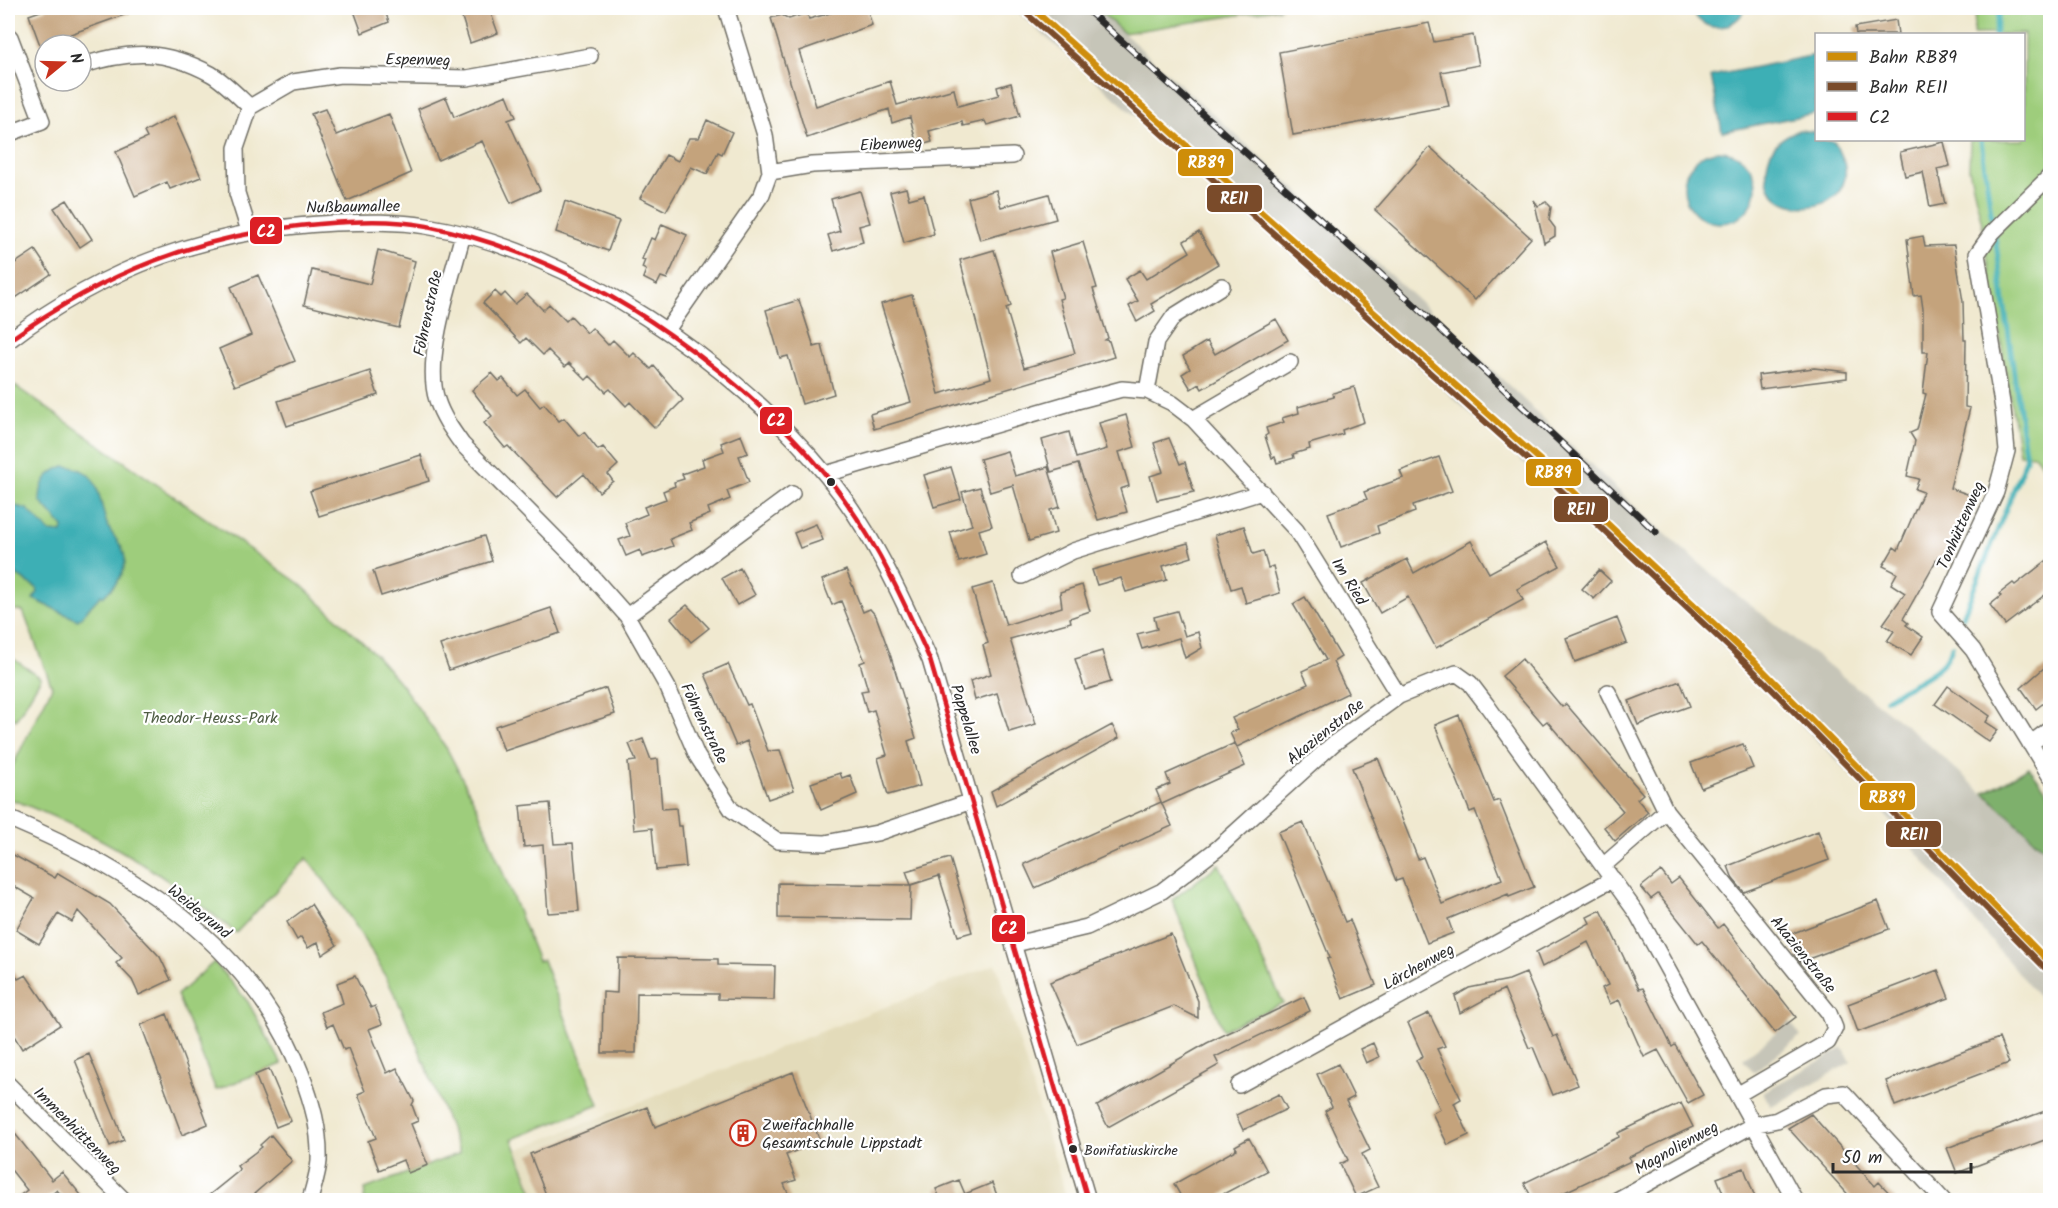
<svg xmlns="http://www.w3.org/2000/svg" width="2058" height="1208" font-family="Kalam,sans-serif">
  <style>
    .built { fill: #e3dbba }
    .industrial { fill: #c6c5b8 }
    .green { fill: #9ecd7c; stroke: #647c54; stroke-width: 1.5 }
    .forest { fill: #7eb06c; stroke: #546e4c; stroke-width: 1.5 }
    .water { fill: #3eafb5; stroke: #346d70; stroke-width: 1.5 }
    .lines { fill: none; stroke-linecap: round; stroke-linejoin: round }
    .stream { stroke: #3eafb5; stroke-width: 5 }
    .building { fill: #c4a37b }
    .street-casing { stroke: #706e65; stroke-width: 18 }
    .street { stroke: #fff; stroke-width: 15 }
    .rail-casing { stroke: #2b2b2b; stroke-width: 7 }
    .rail { stroke: #fff; stroke-width: 4.5; stroke-dasharray: 14; stroke-linecap: butt }
    .bus-1-casing { stroke: #fff; stroke-width: 9 }
    .bus-1 { stroke: #dc1f25; stroke-width: 4.5 }
    .rail-1-casing { stroke: #fff; stroke-width: 10 }
    .rail-2-casing { stroke: #fff; stroke-width: 10 }
    .rail-1 { stroke: #ce8d09; stroke-width: 6 }
    .rail-2 { stroke: #7a4b2a; stroke-width: 6 }
    .bus-dot { fill: #2b2b2b; stroke: #fff; stroke-width: 2 }
    .labels { text-anchor: middle; stroke-width: 4.5; stroke-linejoin: round; paint-order: stroke }
    .bus-label { font-size: 14px; fill: #2b2b2b; stroke: #fff; text-anchor: start }
    .street-label { font-size: 16px; fill: #2b2b2b; stroke: #fff }
    .park-label { font-size: 16px; fill: #4e5c43; stroke: #fff }
    .poi-label { font-size: 16px; fill: #2b2b2b; stroke: #fff; text-anchor: start }
    .line-badge { stroke: #fff; stroke-width: 2 }
    .badge-label { font-size: 16px; text-anchor: middle; font-weight: bold; fill: #fff }
  </style>
  <rect width="100%" height="100%" fill="#fff"/>
  <filter id="ink" filterUnits="userSpaceOnUse"><feTurbulence type="fractalNoise" baseFrequency=".0167" numOctaves="2"/><feDisplacementMap in="SourceGraphic" scale="12" xChannelSelector="R" yChannelSelector="G"/><feConvolveMatrix kernelMatrix="1 2 1 2 8 2 1 2 1" color-interpolation-filters="sRGB"/></filter>
  <filter id="wash" filterUnits="userSpaceOnUse"><feTurbulence type="fractalNoise" baseFrequency=".008" numOctaves="4" result="noise"/><feDisplacementMap in="SourceGraphic" scale="24" xChannelSelector="R" yChannelSelector="G"/><feGaussianBlur stdDeviation="1.35" result="paint"/><feColorMatrix in="noise" values="0 0 0 0 0 0 0 0 0 0 0 0 0 0 0 0 0 1.4 0 .05"/><feComposite in="paint" operator="in"/></filter>
  <g filter="url(#wash)">
    <rect width="100%" height="100%" fill="#f0e9d0"/>
    <path class="built" d="M996 964 1067 1200H536L516 1150Z"/>
    <path class="industrial" d="M1013 8H1096L1451 330 1647 518 1727 587 1917 734 2050 854V1011L1855 779 1717 640 1416 364Z
      M1790 1022 1801 1036 1754 1072 1743 1059Z
      M1843 1048 1851 1062 1771 1107 1763 1092Z"/>
    <path class="green" d="M1096 8H1282L1124 33Z
      M1976 8H2049L2050 10V475L2035 455 2019 454 1982 224 1969 169 1970 140H2024V34H1973Z
      M8 381 300 584 374 653 401 684 447 749 477 807 538 961 543 960 599 1105 512 1139 536 1200H364L365 1189 460 1153C435 1092 414 1029 383 972 361 931 335 894 307 858L236 933C160 870 100 833 8 798V775L52 687 23 611 8 609Z
      M8 655 41 678 16 720 8 715Z
      M1219 864 1283 1003 1223 1030 1172 900Z
      M214 962 248 1002 282 1064 216 1090 177 995Z"/>
    <path class="forest" d="M2029 767 2050 795V854L1984 793Z"/>
    <path class="water" d="M1691 8H1746C1734 32 1702 35 1691 8Z
      M1816 55V113L1722 132 1711 76Z
      M1799 130 1816 132V140L1834 142C1884 215 1752 233 1768 161 1772 144 1783 136 1799 130Z
      M1684 187a36 36 0 1 1 72 0a36 36 0 1 1-72 0Z
      M64 466C103 469 97 498 107 524 112 538 126 545 125 562 124 577 113 587 103 597L101 595 78 620 33 599 38 592 37 588 16 575 8 556V504L27 509 50 532 62 533 63 527 40 501C40 482 47 473 64 466Z"/>
    <g class="lines">
      <path class="stream" d="M1995 34 2000 8
        M1981 140 1993 227
        M1963 616 2026 459 1995 236
        M1886 699C1908 684 1947 673 1952 646"/>
    </g>
    <g id="blocks">
      <path class="building" d="M49 8H138V10L40 45 29 15Z
        M353 8H384L389 22 362 33Z
        M459 8H489L498 33 470 43Z
        M848 8H867L872 25 799 51 816 106 890 81 897 105 954 89 958 106 999 95 997 87 1011 83 1020 116 987 125 985 121 963 126 962 122 929 131 932 142 917 146 910 117 892 123 889 109 807 138 771 18 782 15 789 19 807 13 809 19Z
        M1896 20 1898 34H1856L1855 27Z
        M1429 23 1434 42 1473 35 1479 65 1441 72 1449 106 1293 135 1279 52Z
        M507 95 516 117 508 120 540 190 511 203 482 141 438 160 418 109 446 97 454 117Z
        M325 109 336 135 389 114 411 173 347 201 311 114Z
        M174 116 201 177 170 189 167 182 135 196 116 152 147 138 144 132Z
        M707 120 732 132 722 154 718 152 707 174 691 167 666 211 640 198 666 155 678 161 689 138H699Z
        M1944 142 1950 166 1937 169 1945 204 1930 207 1923 172 1905 176 1900 152Z
        M1430 147 1531 238 1475 300 1375 210Z
        M906 188 909 199 924 195 934 234 904 243 890 192Z
        M996 190 1001 207 1049 194 1056 219 980 240 968 198Z
        M860 191 870 223 859 226 863 242 833 251 828 235 840 231 831 199Z
        M67 200 92 239 80 247 54 208Z
        M1534 200 1538 206 1546 202 1551 207 1549 220 1555 228V236L1544 243Z
        M565 201 619 221 608 251 556 232Z
        M662 224 687 235 667 279 661 277 657 285 643 278 646 270 642 268 645 260 642 259 651 238 655 240Z
        M1199 232 1218 264 1151 304 1155 311 1137 322 1129 306 1138 301 1125 279 1140 270 1146 279 1190 252 1184 241Z
        M1923 236 1925 246 1954 245 1963 302 1964 340H1966L1965 407 1970 408 1950 488 1970 495 1943 559 1938 557 1903 619 1908 623 1906 625 1923 637 1911 655 1887 641 1894 631 1883 624 1905 593 1891 584 1897 573 1883 566 1894 547 1898 550 1923 492 1915 489 1919 479 1907 476 1915 441 1910 433 1917 430 1926 394 1923 393 1928 352H1923V309L1921 295 1914 296 1907 239Z
        M1083 242 1097 288 1093 289 1108 338 1105 340 1109 341 1114 357 874 429 870 414 911 402 881 304 912 295 939 394 991 378 960 260 994 250 1011 306 1006 308 1024 368 1075 353 1059 299 1063 298 1050 252Z
        M35 250 51 274 8 303V268Z
        M378 250 415 261 399 328 304 305 312 270 370 284Z
        M258 275 295 361 235 386 219 349 251 335 231 287Z
        M495 291 501 297 505 293 515 304 527 294 543 310 549 304 566 321 571 316 587 333 592 328 608 345 613 340 630 357 634 353 651 369 654 366 683 400 655 428 630 402 626 406 610 389 606 392 590 376 586 380 569 363 565 367 548 350 543 355 526 338 521 343 483 303Z
        M799 300 814 347 822 345 834 394 802 404 788 356 780 358 766 310Z
        M1276 319 1288 340 1202 389 1199 384 1191 389 1182 374 1190 369 1183 356 1207 341 1215 354Z
        M1814 368 1847 372V378L1760 389 1758 375Z
        M370 371 378 395 287 426 278 401Z
        M492 373 499 381 503 378 517 395 525 389 540 407 544 404 559 421 564 418 579 436 584 432 598 450 603 447 618 465 608 474 613 481 599 492 584 474 557 497 508 446 505 448 484 423 492 416 472 390Z
        M1354 387 1364 422 1342 430 1343 434 1309 444 1310 449 1293 454 1294 458 1277 463 1275 457 1272 458 1265 436 1268 434 1266 428 1284 422 1282 418 1299 413 1298 407 1334 397 1333 393Z
        M1126 415 1135 447 1119 452 1129 486 1120 489 1127 512 1098 520 1078 464 1051 472 1042 440 1069 432 1076 458 1107 449 1099 423Z
        M741 435 748 453 739 456 749 482 727 491 730 499 708 508 710 514 689 523 692 530 670 539 673 546 642 557 640 550 626 556 619 540 630 536 625 523 647 514 644 507 666 499 663 491 675 486 674 482 684 479 682 474 704 466 702 459 724 451 721 443Z
        M1169 438 1180 464 1185 462 1194 492 1157 500 1150 476 1163 472 1154 443Z
        M1007 451 1015 476 1048 467 1060 507 1050 510 1056 533 1029 541 1013 485 990 492 980 459Z
        M421 455 429 481 319 516 310 491Z
        M1439 457 1452 491 1413 505 1415 512 1377 526 1379 533 1341 547 1328 513 1367 499 1364 492 1403 478 1400 471Z
        M951 467 961 499 934 507 924 475Z
        M980 487 992 526 979 530 986 554 959 562 950 532 972 525 962 492Z
        M816 524 823 540 800 548 794 533Z
        M1244 526 1253 554 1263 551 1268 568 1273 566 1280 593 1246 603 1241 586 1231 589 1215 535Z
        M484 536 492 561 381 596 373 571Z
        M1471 541 1489 573 1546 542 1560 566 1517 589 1523 600 1436 648 1408 597 1380 613 1363 583 1407 559 1414 573Z
        M1188 543 1192 557 1163 566 1167 580 1126 592 1121 578 1097 585 1092 570Z
        M2050 558V591L2005 625 1990 605 2001 596 1999 594 2013 583 2015 585Z
        M740 568 755 595 737 605 722 578Z
        M846 570 863 612 870 609 876 616 890 654 916 738 908 741 920 786 888 795 878 758 887 755 874 710 867 712 861 691 868 690 860 663 865 661 841 601 832 605 822 580Z
        M1599 570 1611 581 1594 599 1582 589Z
        M993 583 1006 625 1062 607 1060 592 1082 585 1090 611 1070 618 1071 622 1010 639 1036 724 1009 732 997 693 975 700 970 681 991 674 983 645 988 643 972 589Z
        M1305 597 1341 657 1333 662 1348 693 1237 747 1230 733 1238 730 1232 718 1308 684 1302 671 1326 660 1293 604Z
        M687 605 709 628 691 642 671 618Z
        M551 608 560 633 449 670 440 645Z
        M1177 611 1185 636 1198 632 1202 648 1185 658 1179 638 1142 649 1137 634 1157 629 1154 617Z
        M1617 618 1627 643 1575 662 1566 638Z
        M1102 651 1111 682 1085 690 1075 659Z
        M1522 659 1562 707 1566 704 1643 794 1637 799 1648 812 1615 841 1604 827 1623 811 1547 721 1543 724 1502 676Z
        M728 664 747 705 750 704 768 751 780 750 794 790 768 799 747 741 736 746 705 674Z
        M2045 667 2050 674V698L2036 709 2021 688Z
        M1680 681 1690 706 1638 725 1629 701Z
        M1948 686 1990 716 1986 722 1998 730 1989 742 1935 704Z
        M606 688 615 714 504 751 495 726Z
        M1459 715 1494 802 1499 800 1534 887 1509 897 1508 894 1448 919 1453 933 1427 943 1402 879 1396 881 1352 768 1378 758 1418 859 1423 857 1442 904 1502 879 1475 810 1470 812 1435 725Z
        M1112 725 1119 738 996 806 991 791Z
        M643 739 651 760 658 759 662 809 676 808 678 826H682L686 867 656 870 652 828 634 830 628 762 636 761 629 744Z
        M1235 743 1245 766 1162 804 1156 790 1170 784 1166 774Z
        M1743 744 1753 768 1701 788 1691 763Z
        M840 773 842 778 850 775 857 794 821 810 811 783Z
        M1161 802 1172 826 1035 888 1024 864Z
        M550 803 554 844 573 843 579 911 548 913 543 845 524 847 520 806Z
        M1303 822 1345 922 1350 920 1376 985 1343 999 1327 959 1330 958 1278 832Z
        M1818 831 1829 860 1744 892 1733 879 1728 866Z
        M8 852 55 878 58 873 110 904 160 957 171 980 139 995 132 980 116 963 122 958 78 911 72 922 58 914 39 944 16 930 34 898 8 883Z
        M950 858 972 932 958 936 939 876 911 885 906 871Z
        M1661 871 1671 884 1679 878 1718 928 1723 924 1796 1017 1775 1033 1702 941 1698 944 1658 894 1651 899 1641 887Z
        M778 883 911 885 910 920 778 918Z
        M1878 901 1889 929 1800 962 1796 957 1788 935Z
        M311 904 337 945 322 955 318 942 308 948 301 937 297 940 287 922Z
        M1601 910 1639 989 1643 988 1672 1047 1675 1045 1703 1095 1688 1103 1658 1050 1644 1057 1619 1000 1610 1004 1602 988 1608 985 1588 942 1542 967 1536 952 1590 923 1587 917Z
        M1171 934 1198 1001V1018L1174 1006 1077 1044 1050 982Z
        M618 958 718 959V965L775 966 774 1000 718 999V994L637 993 636 1053H602L603 992 617 993Z
        M8 961 18 979 26 975 60 1025 22 1049 8 1026Z
        M1938 970 1949 998 1858 1032 1848 1004Z
        M1526 973 1553 1037 1557 1035 1578 1085 1553 1095 1533 1047 1529 1048 1504 989 1460 1013 1455 996 1469 988 1509 980Z
        M355 976 371 1008 375 1006 382 1024 369 1029 387 1073 397 1068 414 1101 412 1105 418 1121 411 1124 428 1165 408 1173 403 1160 379 1170 368 1141 376 1138 358 1094 365 1091 348 1048 344 1050 333 1024 327 1027 321 1012 343 1003 337 983Z
        M1304 997 1310 1011 1215 1057 1219 1065 1108 1127 1097 1106 1207 1043Z
        M1429 1013 1445 1046 1437 1049 1461 1099 1454 1103 1469 1135 1448 1145 1432 1113 1440 1109 1416 1060 1423 1056 1408 1023Z
        M167 1014 208 1124 182 1135 141 1025Z
        M1999 1038 2009 1063 1895 1106 1886 1081Z
        M1373 1043 1379 1057 1366 1063 1360 1049Z
        M89 1054 124 1140 110 1146 75 1060Z
        M1338 1064 1354 1097 1346 1101 1370 1150 1362 1154 1378 1187 1356 1197 1340 1164 1348 1160 1325 1111 1332 1107 1317 1074Z
        M269 1069 291 1121 276 1127 255 1075Z
        M793 1072 820 1141 786 1155 796 1180 784 1184 791 1200H548L530 1154 647 1107 655 1127Z
        M1279 1094 1287 1109 1243 1130 1236 1115Z
        M1681 1103 1693 1127 1629 1157 1631 1161 1548 1200H1533L1524 1183 1619 1137 1618 1133Z
        M2050 1109V1138L1957 1173 1947 1148Z
        M1811 1114 1875 1186 1879 1182 1896 1200H1853L1788 1128Z
        M8 1125 52 1180 62 1172 85 1200H65L57 1190 45 1200H14L27 1190 8 1166Z
        M271 1135 292 1161 247 1200H203L240 1170 237 1166 262 1147 260 1145Z
        M1249 1138 1267 1171 1212 1200H1183L1174 1184 1237 1149 1235 1146Z
        M1744 1168 1756 1200H1726L1717 1178Z
        M959 1180 965 1194 992 1183 999 1200H941L936 1189Z"/>
    </g>
  </g>
  <g filter="url(#ink)">
    <use href="#blocks" fill-opacity="0" stroke="#706e65" stroke-width="1.5"/>
    <g class="lines">
      <defs>
        <path id="street" d="M8 38 10 37 42 121 8 134
          M81 66C129 50 165 49 211 74 225 82 238 96 250 107L236 148 237 193 249 231
          M250 107 293 82 340 75 467 78 590 56
          M770 172 812 165 1013 156
          M2050 176 1992 233 1977 254 2003 409 2007 451 1996 492 1940 612 1973 650 2050 776
          M463 234C452 278 423 357 437 400 442 416 452 430 462 444L581 564 627 616 668 688 697 756 732 810 778 841 825 843 877 833 972 801
          M667 330 762 194 770 172 765 135 726 8
          M8 341C106 266 211 229 335 223 365 222 397 221 426 226 570 249 736 364 827 476 872 531 901 595 930 660L1088 1200
          M1147 391 1156 342 1174 316 1222 286
          M1193 419 1290 362
          M826 474 1077 401 1122 389 1147 391 1172 403 1193 419 1296 530 1399 696
          M1022 576 1073 551 1262 492
          M627 616 792 494
          M1608 692 1666 811 1829 1013 1835 1028 1828 1042 1737 1095
          M2030 744 2050 729
          M8 818C129 869 252 944 301 1073 312 1102 320 1129 319 1161 318 1174 313 1188 310 1200
          M1603 866 1666 811
          M1015 944 1087 927 1162 891 1217 849 1333 744 1399 696 1456 673 1470 683 1486 704 1636 912 1795 1200
          M8 1084 124 1200
          M1239 1085 1613 879
          M1617 1200 1753 1125 1777 1120 1826 1095 1844 1093 1943 1200"/>
      </defs>
      <use href="#street" class="street-casing"/>
      <use href="#street" class="street"/>
      <defs>
        <path id="rail" d="M1085 8 1406 297 1656 532"/>
      </defs>
      <use href="#rail" class="rail-casing"/>
      <use href="#rail" class="rail"/>
      <defs>
        <path id="bus-1" d="M8 341C105 272 200 234 319 224 354 221 392 219 427 226 516 244 597 283 671 335 735 380 798 434 844 499 880 549 905 604 930 660L1088 1200"/>
      </defs>
      <use href="#bus-1" class="bus-1-casing"/>
      <use href="#bus-1" class="bus-1"/>
      <defs>
        <path id="rail-1" d="M1032 8 1540 460 1755 662 2050 963"/>
        <path id="rail-2" d="M1027 14 1535 466 1750 667 2045 968"/>
      </defs>
      <use href="#rail-1" class="rail-1-casing"/>
      <use href="#rail-2" class="rail-2-casing"/>
      <use href="#rail-1" class="rail-1"/>
      <use href="#rail-2" class="rail-2"/>
    </g>
  </g>
  <defs>
    <symbol id="building-ring" viewBox="-11 -11 22 22"><circle r="9.5" fill="#fff" stroke="#c8321e" stroke-width="1.5"/><path d="M-4-6H4V6H1V3H-1V6H-4ZM-2.5-4.3h1.7v1.8h-1.7ZM.8-4.3h1.7v1.8H.8ZM-2.5-1h1.7V.8h-1.7ZM.8-1h1.7V.8H.8Z" fill="#c8321e"/></symbol>
  </defs>
  <g fill-rule="evenodd">
    <use href="#building-ring" x="728" y="1118" width="30" height="30"/>
  </g>
  <g class="bus-dot">
    <circle cx="831" cy="482" r="5"/>
    <circle cx="1073" cy="1149" r="5"/>
  </g>
  <g class="labels">
    <g class="bus-label">
      <text x="1084" y="1155">Bonifatiuskirche</text>
    </g>
    <g class="street-label">
      <text transform="translate(418 59) rotate(1)" y="6">Espenweg</text>
      <text transform="translate(891 143) rotate(-3)" y="6">Eibenweg</text>
      <text transform="translate(353 206) rotate(-1)" y="6">Nußbaumallee</text>
      <text transform="translate(427 313) rotate(-78)" y="6">Föhrenstraße</text>
      <text transform="translate(1960 525) rotate(-66)" y="6">Tonhüttenweg</text>
      <text transform="translate(1350 581) rotate(58)" y="6">Im Ried</text>
      <text transform="translate(967 719) rotate(73)" y="6">Pappelallee</text>
      <text transform="translate(705 723) rotate(64)" y="6">Föhrenstraße</text>
      <text transform="translate(1325 731) rotate(-39)" y="6">Akazienstraße</text>
      <text transform="translate(200 911) rotate(39)" y="6">Weidegrund</text>
      <text transform="translate(1804 954) rotate(51)" y="6">Akazienstraße</text>
      <text transform="translate(1418 966) rotate(-29)" y="6">Lärchenweg</text>
      <text transform="translate(78 1130) rotate(45)" y="6">Immenhüttenweg</text>
      <text transform="translate(1676 1147) rotate(-29)" y="6">Magnolienweg</text>
    </g>
    <g class="park-label">
      <text x="210" y="723">Theodor-Heuss-Park</text>
    </g>
    <g class="poi-label">
      <text x="762" y="1130">Zweifachhalle<tspan x="762" dy="18">Gesamtschule Lippstadt</tspan></text>
    </g>
  </g>
  <g class="line-badge">
    <rect x="1177" y="148" width="57" height="29" rx="6" fill="#ce8d09"/>
    <rect x="1206" y="184" width="57" height="29" rx="6" fill="#7a4b2a"/>
    <rect x="249" y="216" width="34" height="29" rx="6" fill="#dc1f25"/>
    <rect x="759" y="406" width="34" height="29" rx="6" fill="#dc1f25"/>
    <rect x="1525" y="458" width="57" height="29" rx="6" fill="#ce8d09"/>
    <rect x="1553" y="495" width="56" height="28" rx="6" fill="#7a4b2a"/>
    <rect x="1859" y="782" width="57" height="29" rx="6" fill="#ce8d09"/>
    <rect x="1885" y="820" width="57" height="28" rx="6" fill="#7a4b2a"/>
    <rect x="991" y="914" width="35" height="29" rx="6" fill="#dc1f25"/>
  </g>
  <g class="badge-label">
    <text x="1206" y="168">RB89</text>
    <text x="1234" y="204">RE11</text>
    <text x="266" y="237">C2</text>
    <text x="776" y="426">C2</text>
    <text x="1553" y="478">RB89</text>
    <text x="1581" y="515">RE11</text>
    <text x="1887" y="803">RB89</text>
    <text x="1914" y="840">RE11</text>
    <text x="1008" y="934">C2</text>
  </g>
  <rect width="2058" height="1208" fill="none" stroke="#fff" stroke-width="30"/>
  <rect x="1815" y="33" width="210" height="108" fill="#ffffff" stroke="#aaaaaa" stroke-width="1.5"/>
  <rect x="1827" y="52" width="30" height="9" fill="#ce8d09" stroke="#aaaaaa" stroke-width="1.5"/>
  <text x="1869" y="63" font-size="18" fill="#2b2b2b">Bahn RB89</text>
  <rect x="1827" y="82" width="30" height="9" fill="#7a4b2a" stroke="#aaaaaa" stroke-width="1.5"/>
  <text x="1869" y="93" font-size="18" fill="#2b2b2b">Bahn RE11</text>
  <rect x="1827" y="112" width="30" height="9" fill="#dc1f25" stroke="#aaaaaa" stroke-width="1.5"/>
  <text x="1869" y="123" font-size="18" fill="#2b2b2b">C2</text>
  <g transform="translate(63 63) rotate(71)"><circle r="28" fill="#ffffff" stroke="#aaaaaa" stroke-width="1.5"/>
  <path d="M0-4.5L10 22L0 15L-10 22Z" fill="#c8321e"/>
  <text y="-9" font-size="16" font-weight="bold" text-anchor="middle" fill="#2b2b2b">N</text>
  </g>
  <path d="M1833 1163v9h138v-9" fill="none" stroke="#2b2b2b" stroke-width="3"/>
  <text x="1842" y="1163" font-size="18" fill="#2b2b2b" stroke="#ffffff" stroke-width="4.5" paint-order="stroke">50 m</text>
</svg>
